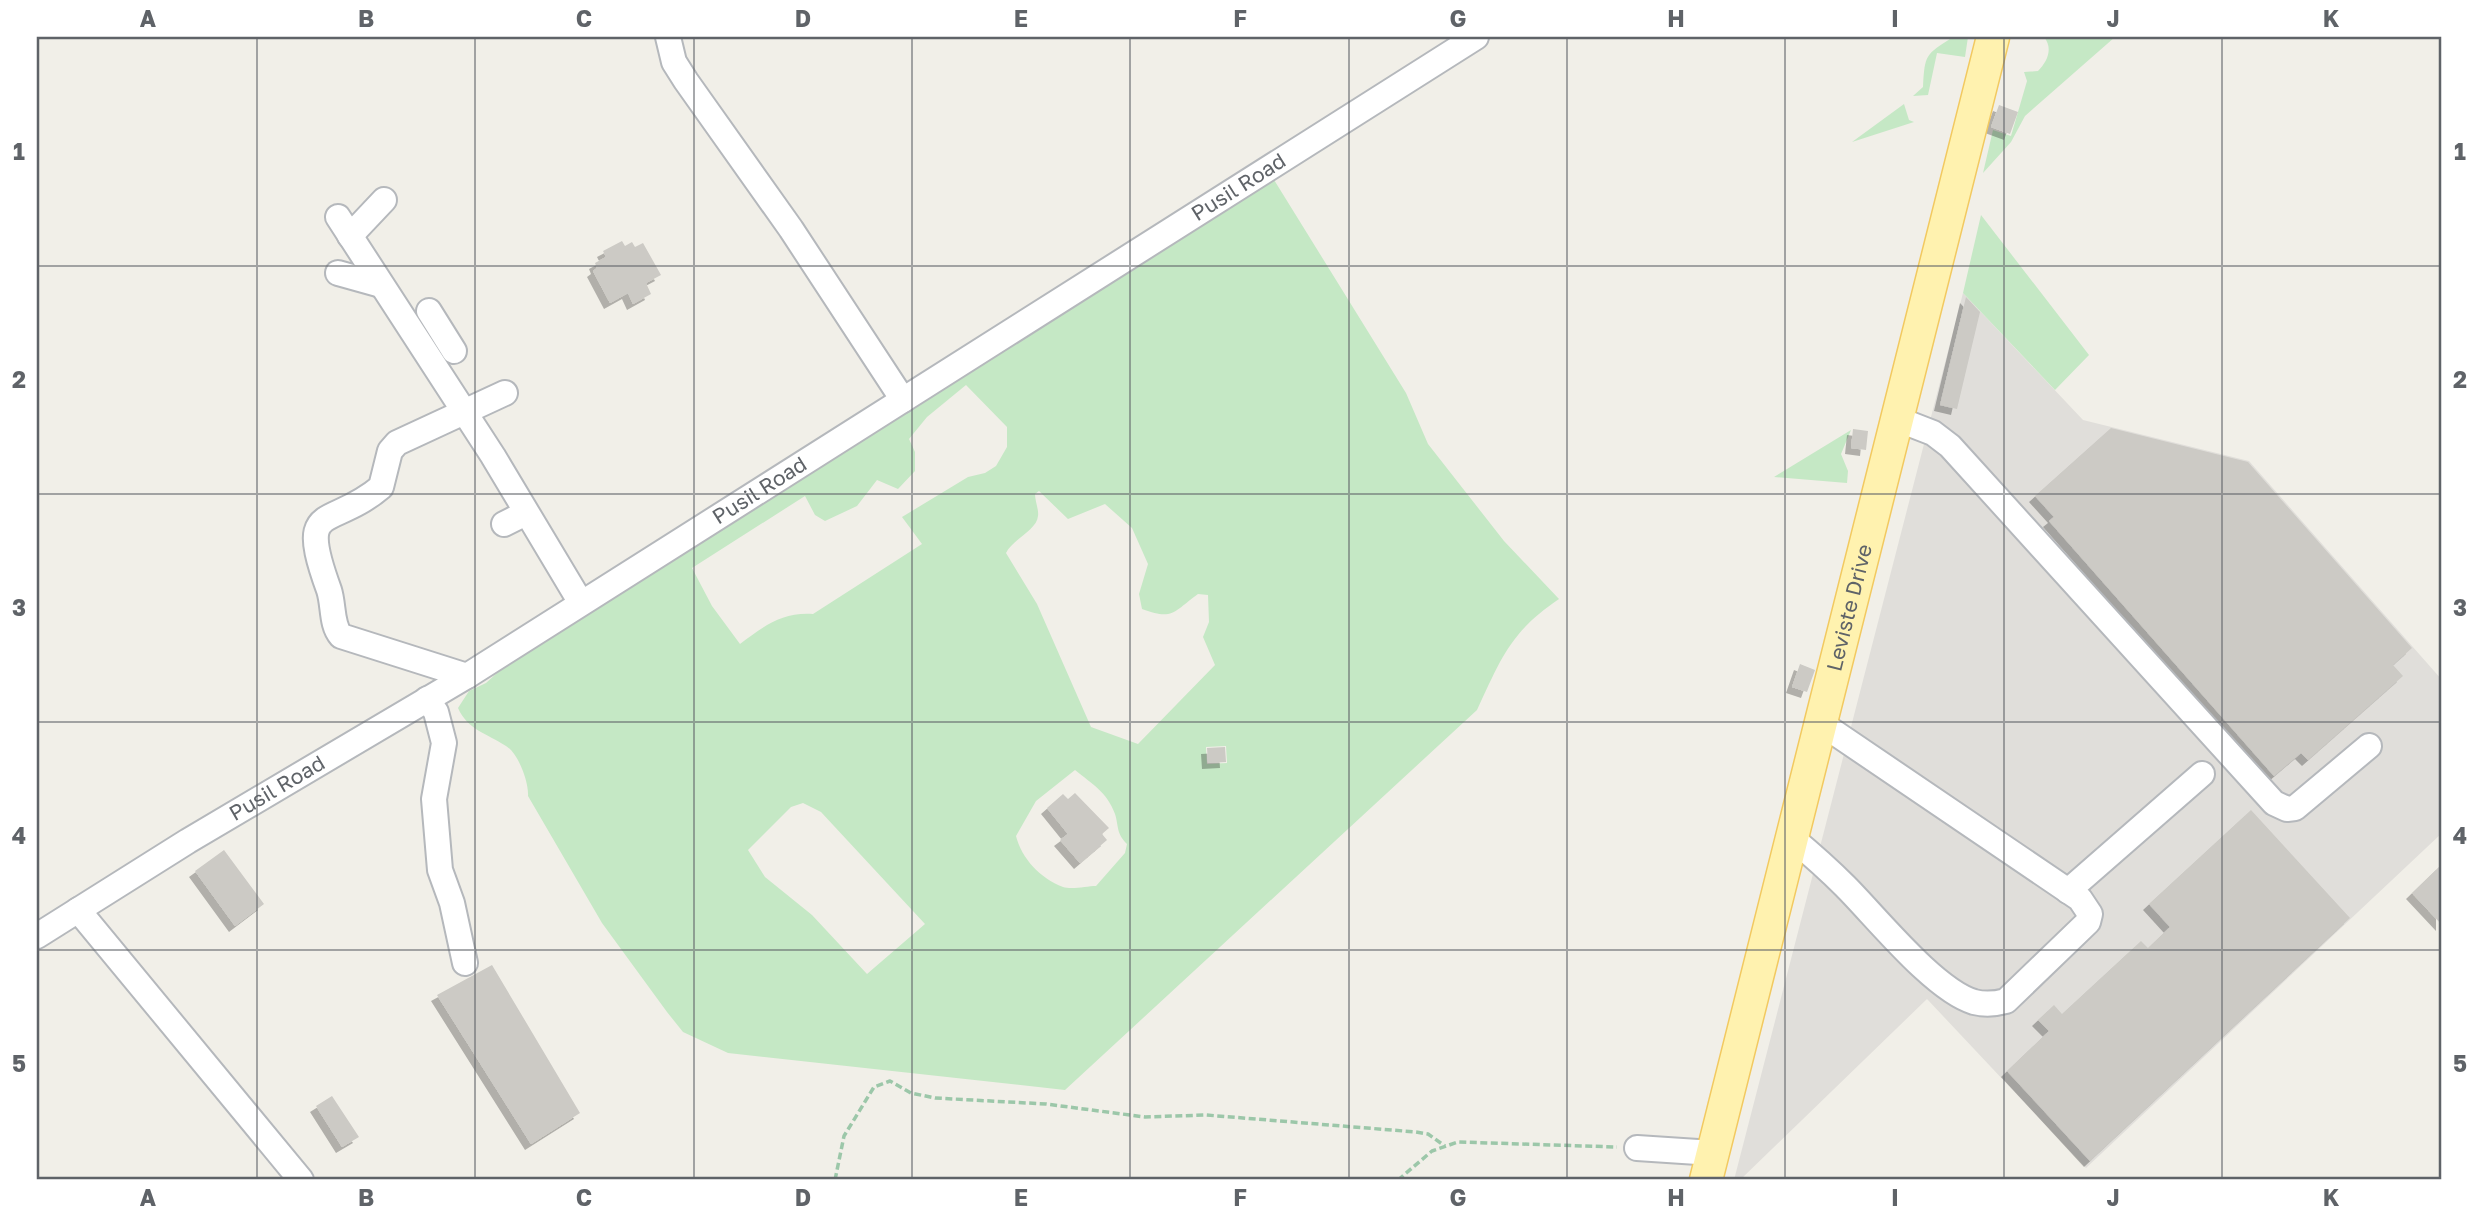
<svg xmlns="http://www.w3.org/2000/svg" width="2479" height="1217" font-family="'Golos Text',sans-serif">
  <style>
    .industrial { fill: #e0deda }
    .green { fill: #c5e8c5; fill-rule: evenodd }
    .building { fill: #cccac5; filter: url(#shadow) }
    .lines { fill: none; stroke-linecap: round; stroke-linejoin: round }
    .minor-casing { stroke: #b5b8bc; stroke-width: 28 }
    .major-casing { stroke: #f2c960; stroke-width: 35 }
    .path { stroke: #9cc7a9; stroke-width: 3.5; stroke-dasharray: 7 3.5; stroke-linecap: butt }
    .minor { stroke: #fff; stroke-width: 24 }
    .major { stroke: #fff2af; stroke-width: 32 }
    .grid { fill: none; stroke: #5f6368; stroke-width: 2; stroke-opacity: 0.55 }
    .labels { text-anchor: middle; stroke-width: 6; stroke-linejoin: round; paint-order: stroke }
    .street-label { font-size: 21px; fill: #5f6368; stroke: #fff }
    .neatline { fill: none; stroke: #5f6368; stroke-width: 2.5 }
    .grid-label { font-size: 23px; text-anchor: middle; font-weight: bold; fill: #5f6368 }
  </style>
  <defs>
    <filter id="shadow"><feDropShadow dx="-6" dy="6" stdDeviation="0" flood-color="#0004"/></filter>
  </defs>
  <rect width="100%" height="100%" fill="#f1efe8"/>
  <path class="industrial" d="M1963 293 2083 420 2249 461 2442 680V833L2086 1168 1927 999 1740 1180H1734Z"/>
  <path class="green" d="M1953 37H1968L1965 57 1937 53 1928 95 1913 96 1923 87C1925 54 1925 55 1953 37Z
    M2044 37H2115L2025 116 2011 142 1983 173 1993 130 2011 136 2027 81 2024 72 2038 71C2048 61 2053 48 2044 37Z
    M1904 104 1909 120 1914 122 1852 142Z
    M1271 175 1406 393 1428 444 1504 541 1559 599C1510 632 1501 659 1477 710L1065 1090 728 1053 683 1032 667 1012 602 923 528 796C529 782 518 753 506 746 486 733 468 730 458 708L469 691 486 683 509 662ZM966 385 1007 427V447L996 466 985 473 968 477 902 517 922 544 813 614C782 612 764 626 740 644L712 606 692 568 805 496 815 515 825 521 857 506 877 480 898 489 915 471V452L909 439 927 417ZM1039 491 1068 519 1105 504 1132 528 1148 564 1139 594 1142 609C1174 621 1174 611 1198 594L1208 595 1209 622 1203 637 1215 665 1138 744 1091 727 1037 604 1006 553C1013 539 1037 530 1038 516 1039 510 1035 501 1035 494ZM1226 746 1227 763 1207 764 1206 747ZM1075 770C1092 784 1107 792 1115 814 1119 827 1116 833 1127 844L1125 853 1096 886C1087 886 1072 890 1063 887 1040 878 1022 859 1016 836L1036 801ZM803 803 821 812 925 924 867 974 812 915 765 877 748 850 791 807Z
    M1981 215 2089 355 2055 390 1963 293Z
    M1851 430 1841 454 1848 471 1847 483 1774 477Z"/>
  <path class="building" d="M1999 105 2018 112 2010 134 1991 127Z
    M622 241 625 246 632 242 635 247 643 243 661 275 646 283 651 294 633 304 628 293 610 303 593 271 597 268 595 263 606 257 603 251Z
    M1966 297 1980 312 1957 409 1940 405Z
    M2111 428 2248 462 2412 648 2393 665 2403 676 2308 760 2301 753 2274 776 2049 521 2054 517 2035 496Z
    M1853 429 1868 431 1866 450 1851 448Z
    M1800 664 1815 670 1807 692 1792 687Z
    M1225 747 1226 762 1208 763 1207 748Z
    M1075 793 1109 828 1102 834 1107 840 1080 863 1060 840 1068 834 1047 808 1063 794 1068 799Z
    M2251 810 2350 918 2090 1161 2007 1071 2049 1031 2038 1020 2054 1005 2062 1014 2141 941 2148 948 2170 927 2149 904Z
    M224 850 264 904 235 926 195 871Z
    M2442 864V925L2412 893Z
    M492 965 580 1113 531 1144 437 995Z
    M332 1096 359 1137 342 1147 316 1106Z"/>
  <g class="lines">
    <defs>
      <g id="minor">
        <path d="M668 37 674 62 686 81 791 229 903 400"/>
        <path d="M338 217 493 456 581 603"/>
        <path d="M350 236 384 200"/>
        <path d="M338 273 381 285"/>
        <path d="M429 311 454 351"/>
        <path d="M1897 419 1933 433 1950 446 2274 803 2287 809 2295 808 2369 746"/>
        <path d="M504 524 526 513"/>
        <path d="M467 676 341 636C331 625 334 605 329 590 296 499 329 531 381 487L390 451 397 443 505 393"/>
        <path d="M427 699 436 712 444 743 434 799 440 870 452 903 465 963"/>
        <path d="M1793 839C1811 854 1829 870 1845 886 1876 917 1934 990 1974 1002 1986 1005 1995 1004 2006 1001L2088 922 2090 914 2080 899 1822 724"/>
        <path d="M2068 891 2202 774"/>
        <path d="M78 910 301 1180"/>
        <path id="s1" d="M37 936 188 841 467 676 1476 37"/>
        <path d="M1637 1148 1713 1153"/>
      </g>
      <g id="major">
        <path id="s2" d="M1706 1180 1993 37"/>
      </g>
    </defs>
    <use href="#minor" class="minor-casing"/>
    <use href="#major" class="major-casing"/>
    <path class="path" d="M835 1180 844 1136 874 1087 890 1081 911 1093 935 1098 1046 1104 1145 1117 1206 1115 1416 1132 1428 1134 1445 1146
      M1398 1180 1432 1151 1458 1142 1617 1147"/>
    <use href="#minor" class="minor"/>
    <use href="#major" class="major"/>
  </g>
  <path class="grid" d="M257 37V1180M475 37V1180M694 37V1180M912 37V1180M1130 37V1180M1349 37V1180M1567 37V1180M1785 37V1180M2004 37V1180M2222 37V1180M37 266H2442M37 494H2442M37 722H2442M37 950H2442"/>
  <g class="labels">
    <g class="street-label">
      <text dy="7" stroke="none"><textPath href="#s1" startOffset="1416">Pusil Road</textPath></text>
      <text dy="7" stroke="none"><textPath href="#s1" startOffset="849">Pusil Road</textPath></text>
      <text dy="7" stroke="none"><textPath href="#s2" startOffset="590">Leviste Drive</textPath></text>
      <text dy="7" stroke="none"><textPath href="#s1" startOffset="282">Pusil Road</textPath></text>
    </g>
  </g>
  <rect width="2479" height="1217" fill="none" stroke="#ffffff" stroke-width="77"/>
  <rect x="38" y="38" width="2402" height="1140" class="neatline"/>
  <g class="grid-label">
    <text x="148" y="27">A</text>
    <text x="366" y="27">B</text>
    <text x="584" y="27">C</text>
    <text x="803" y="27">D</text>
    <text x="1021" y="27">E</text>
    <text x="1240" y="27">F</text>
    <text x="1458" y="27">G</text>
    <text x="1676" y="27">H</text>
    <text x="1895" y="27">I</text>
    <text x="2113" y="27">J</text>
    <text x="2331" y="27">K</text>
    <text x="19" y="160">1</text>
    <text x="2460" y="160">1</text>
    <text x="19" y="388">2</text>
    <text x="2460" y="388">2</text>
    <text x="19" y="616">3</text>
    <text x="2460" y="616">3</text>
    <text x="19" y="844">4</text>
    <text x="2460" y="844">4</text>
    <text x="19" y="1072">5</text>
    <text x="2460" y="1072">5</text>
    <text x="148" y="1206">A</text>
    <text x="366" y="1206">B</text>
    <text x="584" y="1206">C</text>
    <text x="803" y="1206">D</text>
    <text x="1021" y="1206">E</text>
    <text x="1240" y="1206">F</text>
    <text x="1458" y="1206">G</text>
    <text x="1676" y="1206">H</text>
    <text x="1895" y="1206">I</text>
    <text x="2113" y="1206">J</text>
    <text x="2331" y="1206">K</text>
  </g>
</svg>
